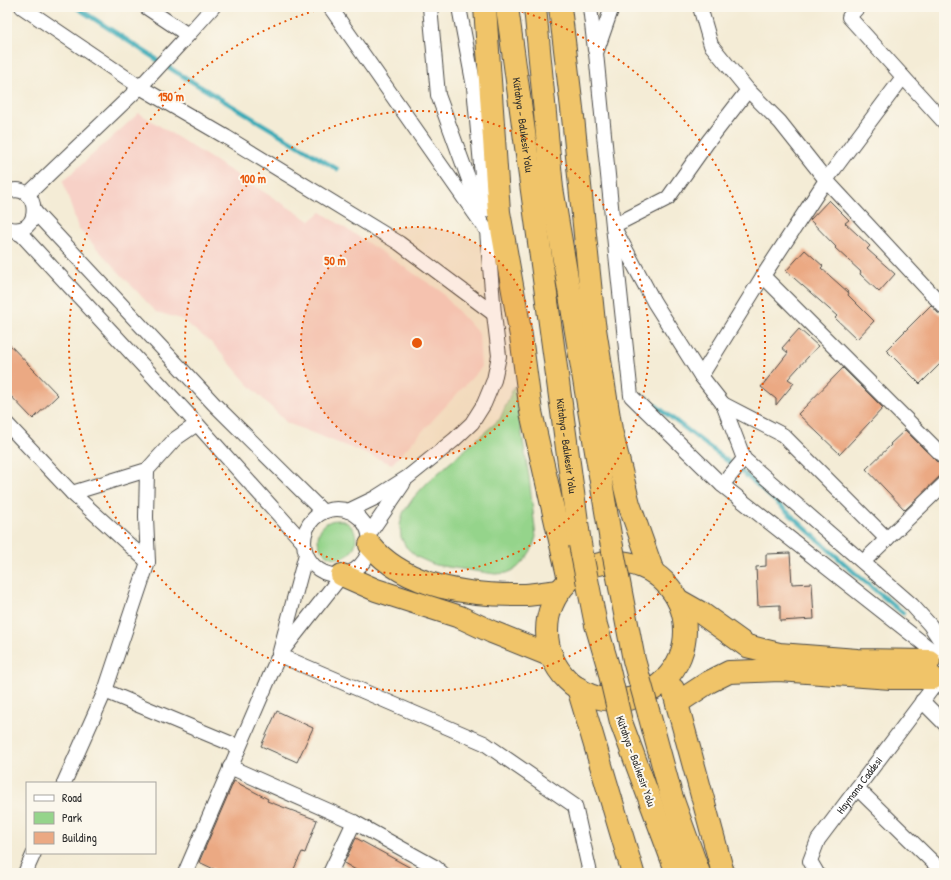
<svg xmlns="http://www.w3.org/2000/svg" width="951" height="880" font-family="'Patrick Hand',sans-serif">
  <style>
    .built { fill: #f7d1c7 }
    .green { fill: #95d48b; stroke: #60805b }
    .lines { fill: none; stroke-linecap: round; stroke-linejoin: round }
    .stream { stroke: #3babb7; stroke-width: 4.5 }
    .building { fill: #eba983 }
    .minor-casing { stroke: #494845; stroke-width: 16 }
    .tertiary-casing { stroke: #494845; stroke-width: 18 }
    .trunk-casing { stroke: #494845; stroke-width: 24 }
    .minor { stroke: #fff; stroke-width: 14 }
    .tertiary { stroke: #fff; stroke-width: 17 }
    .trunk { stroke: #f0c469; stroke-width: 22 }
    .trunk-bridge-casing { stroke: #494845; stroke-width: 24; stroke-linecap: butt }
    .trunk-bridge { stroke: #f0c469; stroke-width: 22 }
    .ring { fill: none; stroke: #e8590c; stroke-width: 2; stroke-dasharray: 2 4 }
    .labels { text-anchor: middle; stroke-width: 4; stroke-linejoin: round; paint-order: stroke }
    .street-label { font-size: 11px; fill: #2b2b2b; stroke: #fbf7ec }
    .centre { fill: #e8590c; stroke: #fbf7ec; stroke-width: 2 }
    .ring-label { font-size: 12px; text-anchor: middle; font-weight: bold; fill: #e8590c; stroke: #fbf7ec; stroke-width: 4; stroke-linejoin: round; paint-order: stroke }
  </style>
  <rect width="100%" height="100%" fill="#fbf7ec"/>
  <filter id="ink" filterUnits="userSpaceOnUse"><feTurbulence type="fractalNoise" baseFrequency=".025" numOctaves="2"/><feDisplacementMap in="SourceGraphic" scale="8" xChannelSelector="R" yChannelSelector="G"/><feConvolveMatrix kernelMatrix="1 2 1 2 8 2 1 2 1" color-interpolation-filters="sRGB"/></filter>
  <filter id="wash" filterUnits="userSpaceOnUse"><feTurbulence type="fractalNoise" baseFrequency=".012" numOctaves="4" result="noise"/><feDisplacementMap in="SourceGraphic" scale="16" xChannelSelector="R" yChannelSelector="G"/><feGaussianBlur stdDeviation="0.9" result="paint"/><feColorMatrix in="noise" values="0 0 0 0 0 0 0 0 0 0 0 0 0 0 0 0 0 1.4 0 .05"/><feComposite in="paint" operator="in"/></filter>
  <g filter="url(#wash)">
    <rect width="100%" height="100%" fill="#f4ecd6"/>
    <path class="built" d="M139 113 310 221 321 212 439 290 479 334 481 368 392 464 287 423 247 383 213 344 181 319 156 312 78 228 63 181Z"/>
    <path class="green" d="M514 386 529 477 536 537 532 549 525 560 517 568 507 573 495 574 435 565 417 557 406 547 401 537 400 525 403 513 414 497 428 482 500 419Z
      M318 539a19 19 0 1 1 38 0a19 19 0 1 1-38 0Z"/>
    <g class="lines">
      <path class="stream" d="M76 7 176 72 337 169
        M646 398 752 480 857 575 903 613"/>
    </g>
    <g id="blocks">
      <path class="building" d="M829 200 849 220 845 223 870 246 867 249 895 274 879 292 860 274 861 272 835 248 836 247 810 220Z
        M805 250 823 266 821 268 849 293 848 295 874 321 857 339 835 318 837 316 786 271Z
        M931 305 938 313 944 316V360L920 384 886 350Z
        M799 329 818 346 788 379 794 383 776 405V399L761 387 788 353 782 348Z
        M7 342 58 395 33 419 7 392Z
        M843 368 883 408 840 454 798 414Z
        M905 430 938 463 944 465V472L905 510 866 469 891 445 890 444Z
        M790 553 792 584 812 583 814 619 780 621V605L758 606 756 567 766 566V554Z
        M277 711 313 728 297 762 261 746Z
        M234 781 268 799 267 801 317 820 305 853 302 852 292 873H222L199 862Z
        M356 838 420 873H361L344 863Z"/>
    </g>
  </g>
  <g filter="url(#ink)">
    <use href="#blocks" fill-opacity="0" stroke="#494845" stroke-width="1"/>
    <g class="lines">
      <defs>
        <g id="minor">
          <path d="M22 7 140 87 226 137 399 243 494 314"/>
          <path d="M146 7 188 35 213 7"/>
          <path d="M330 7 487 231 494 314 499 356 494 380 484 404 472 423 454 440 408 477 375 498 348 511"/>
          <path d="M430 7 438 95 481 213"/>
          <path d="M459 7 474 87 485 210"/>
          <path d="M590 7 595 50"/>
          <path d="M612 7 596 53 613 226 654 302 701 376 723 404 744 459 912 605 930 625 944 646"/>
          <path d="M700 7 711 45 748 90 780 122 826 180 944 307"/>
          <path d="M858 7 849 17 944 122"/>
          <path d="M748 90 707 143 668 198 613 226 631 396 722 485 934 652"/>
          <path d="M7 192C41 179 44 240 7 228"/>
          <path d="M27 195 140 87 188 35"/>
          <path d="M34 211 214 404 323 512"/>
          <path d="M12 230 22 235 197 424 304 543"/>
          <path d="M763 276 944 457"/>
          <path d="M701 376 763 276 826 180 903 77"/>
          <path d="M723 404 783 435 887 539"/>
          <path d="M7 424 72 493 148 562"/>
          <path d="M722 485 744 459"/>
          <path d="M72 493 147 470 175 439 197 424"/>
          <circle cx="337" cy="542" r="33"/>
          <path d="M369 534 403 484"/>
          <path d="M863 562 944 484"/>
          <path d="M283 650 342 575"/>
          <path d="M279 655 484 743 575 806 590 873"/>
          <path d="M105 691 239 747"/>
          <path d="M922 701 944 723"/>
          <path d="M230 767 354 822 435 867 442 873"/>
          <path d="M64 783 105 691 148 562 146 517 147 470"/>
          <path d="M857 788 944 873"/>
          <path d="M25 873 34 853"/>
          <path d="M185 873 279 655 306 554"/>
          <path d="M330 873 354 822"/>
          <path id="s1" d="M817 873 810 861 818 840 937 682"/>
        </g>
        <path id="tertiary" d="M944 646C941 648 938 649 936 651 922 662 930 679 944 685"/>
        <g id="trunk">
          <path d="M485 7 499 212 521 336 531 412 569 580"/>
          <path id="s2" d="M507 7 580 544"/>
          <path d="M535 7 552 188 611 541"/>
          <path d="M560 7 573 117 594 323 611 430 629 504 653 572"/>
          <path d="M370 545C407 589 472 596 526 595 537 594 549 592 560 591"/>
          <circle cx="616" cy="631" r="69"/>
          <path d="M342 575 376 590 460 617 492 632 552 656"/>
          <path d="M678 600 701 613 747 646 779 654 857 660 929 661"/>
          <path d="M578 688 633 873"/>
          <path d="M673 689 723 873"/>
          <path d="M677 703 709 682 729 672 779 670 891 678H933"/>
          <path d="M649 714 671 795 699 873"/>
          <path d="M621 722 677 873"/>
        </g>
      </defs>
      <use href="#minor" class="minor-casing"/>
      <use href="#tertiary" class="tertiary-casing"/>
      <use href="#trunk" class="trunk-casing"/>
      <use href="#minor" class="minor"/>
      <use href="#tertiary" class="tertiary"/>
      <use href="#trunk" class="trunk"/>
      <defs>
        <path id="trunk-bridge" d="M611 541 634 660 649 714
          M580 544 596 625 608 666 621 722"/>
      </defs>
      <use href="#trunk-bridge" class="trunk-bridge-casing"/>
      <use href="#trunk-bridge" class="trunk-bridge"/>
    </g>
  </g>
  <circle cx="417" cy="343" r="116" fill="#e8590c" fill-opacity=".12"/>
  <g class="ring">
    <circle cx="417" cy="343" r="116"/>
    <circle cx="417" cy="343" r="232"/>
    <path d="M510 8A348 348 0 1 1 324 8"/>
  </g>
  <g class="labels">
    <g class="street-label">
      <text dy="4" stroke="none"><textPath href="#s2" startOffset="119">Kütahya - Balıkesir Yolu</textPath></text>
      <text dy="4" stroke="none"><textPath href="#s2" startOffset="443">Kütahya - Balıkesir Yolu</textPath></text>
      <text transform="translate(636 761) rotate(70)" y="4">Kütahya - Balıkesir Yolu</text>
      <text dy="4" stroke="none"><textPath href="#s1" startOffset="105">Haymana Caddesi</textPath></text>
    </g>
  </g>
  <circle cx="417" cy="343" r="6" class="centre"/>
  <g class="ring-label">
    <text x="171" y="101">150 m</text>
    <text x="253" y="183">100 m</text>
    <text x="335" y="265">50 m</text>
  </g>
  <rect width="951" height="880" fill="none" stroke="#fbf7ec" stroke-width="24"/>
  <rect x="26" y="782" width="130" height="72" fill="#fbf7ec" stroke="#a8a59f"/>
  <rect x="34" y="795" width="20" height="6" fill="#ffffff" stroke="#a8a59f"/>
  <text x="62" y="802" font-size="12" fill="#2b2b2b">Road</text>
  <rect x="34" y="812" width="20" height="12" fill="#95d48b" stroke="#a8a59f"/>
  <text x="62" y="822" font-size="12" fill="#2b2b2b">Park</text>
  <rect x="34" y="832" width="20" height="12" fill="#eba983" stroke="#a8a59f"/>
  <text x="62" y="842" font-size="12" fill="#2b2b2b">Building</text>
</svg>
